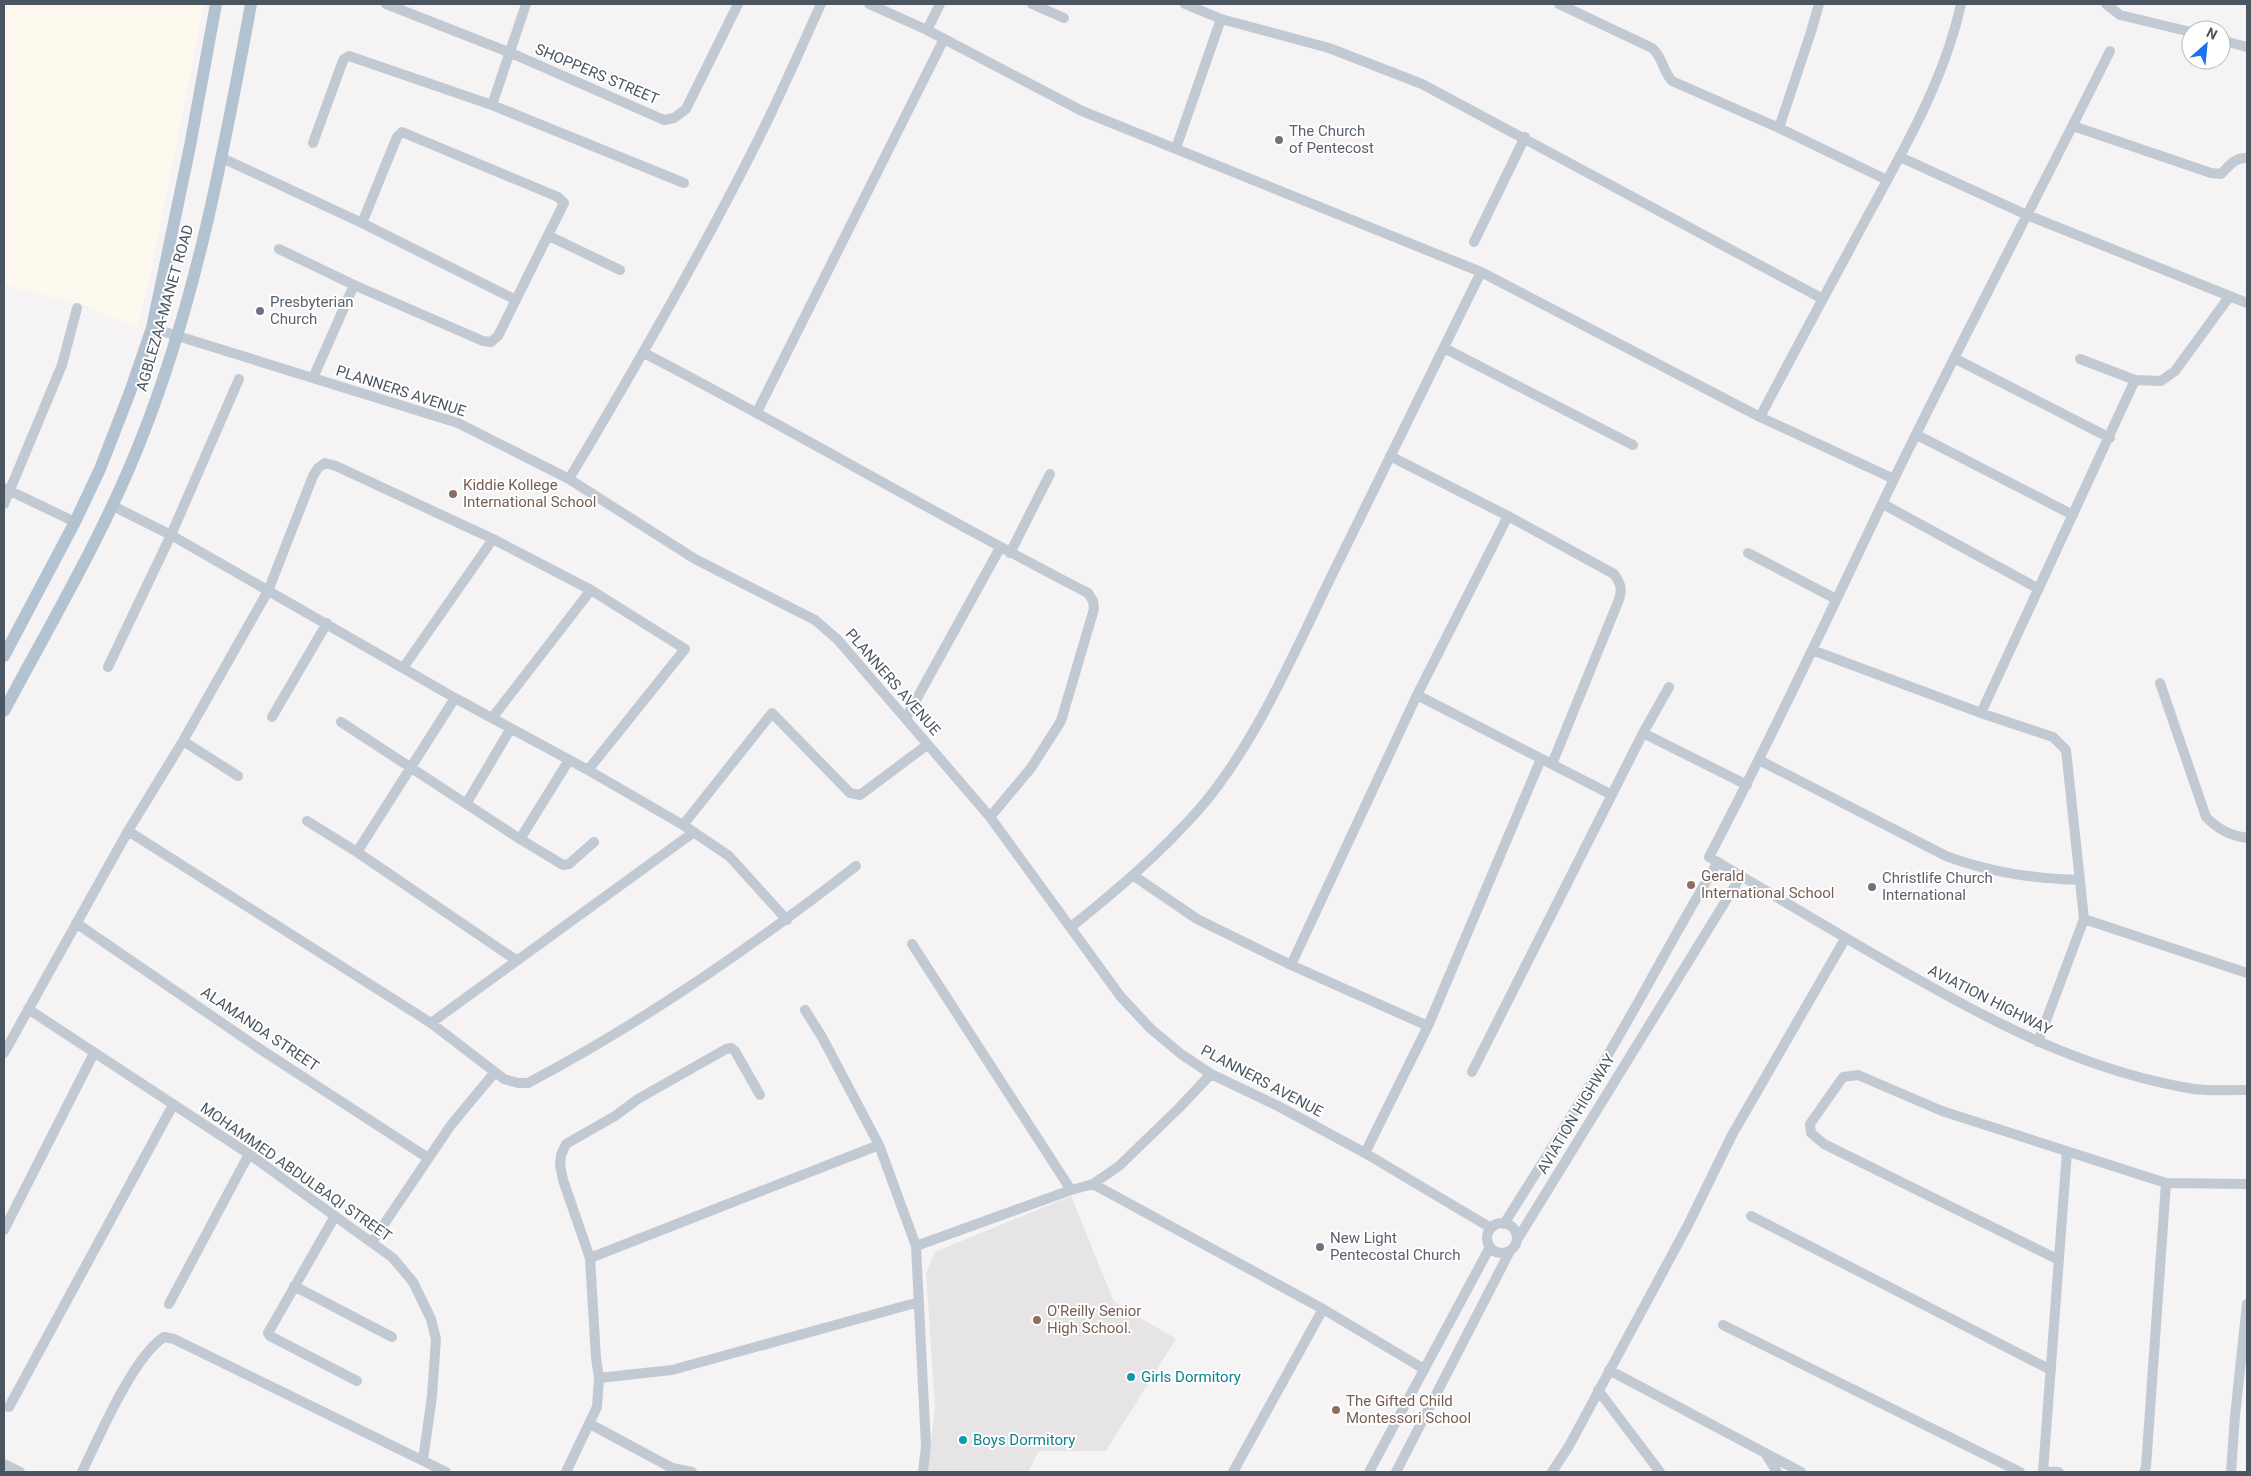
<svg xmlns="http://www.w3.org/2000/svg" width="2251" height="1476" font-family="Roboto,sans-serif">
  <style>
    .commercial { fill: #fdf9ef }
    .education { fill: #e6e4e5 }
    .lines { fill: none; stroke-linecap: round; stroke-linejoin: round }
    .minor { stroke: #c1cad2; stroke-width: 10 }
    .major { stroke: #b3c2d1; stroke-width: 12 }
    .worship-dot { fill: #6b7280; stroke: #fff; stroke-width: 2 }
    .education-dot { fill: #8d6e63; stroke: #fff; stroke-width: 2 }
    .culture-dot { fill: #0f9aa8; stroke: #fff; stroke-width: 2 }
    .labels { text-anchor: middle; stroke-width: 4; stroke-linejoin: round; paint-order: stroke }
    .street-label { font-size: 15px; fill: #4a5661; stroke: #fff }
    .worship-label { font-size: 15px; fill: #5b616d; stroke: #fff; text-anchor: start }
    .education-label { font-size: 15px; fill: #785e54; stroke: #fff; text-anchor: start }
    .culture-label { font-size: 15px; fill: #0d838f; stroke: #fff; text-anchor: start }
  </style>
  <rect width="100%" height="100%" fill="#f5f3f3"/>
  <path class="commercial" d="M4 4H204L151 271 137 328 84 305 4 285Z"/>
  <path class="education" d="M1071 1196 1114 1302 1176 1339 1106 1451H1039L1028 1472H928L935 1405 926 1273 935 1252Z"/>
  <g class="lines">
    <path class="minor" d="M386 4 511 53 664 120 674 118 686 109 738 4
      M869 4 927 30 1082 111 1481 272 1760 417 1894 479
      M1032 4 1064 18
      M1185 4 1221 19 1329 48 1422 84 1823 299
      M1559 4 1652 48C1663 57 1662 70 1672 81L1779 128 1887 180
      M2106 4 2120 15 2191 32
      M927 30 940 4
      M2221 40 2247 47
      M2110 51C2039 194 1964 335 1894 479 1833 606 1774 733 1709 857 1779 898 1849 941 1921 981 2007 1030 2095 1073 2194 1089 2211 1091 2230 1090 2247 1090
      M492 105 526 4
      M2073 126 2211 173 2221 174C2229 166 2235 157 2247 158
      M1779 128 1810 35 1819 4
      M313 143 341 66 344 59 349 56 492 105 684 183
      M1176 148 1221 19
      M1900 157 2027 215 2247 303
      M222 158 362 223 516 300
      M549 236 620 270
      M1474 242 1525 137
      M279 249 354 285 483 341 491 342 498 336 564 203 558 197 402 132 397 137 362 223
      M152 328 458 423 569 479 695 559 815 620 838 640 990 817 1121 997 1151 1029 1181 1054 1211 1074 1278 1106 1365 1153 1491 1228
      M1444 348 1633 445
      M644 353C793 430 938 516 1088 593L1093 601 1094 609 1061 721 1031 768 990 817
      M1954 358 2110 438
      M2080 359 2135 380 2161 381 2175 371 2229 297
      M313 378 354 285
      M757 412 944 39
      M1760 417C1795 350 1831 284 1866 219 1904 149 1944 81 1961 4
      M1917 435 2073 515
      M1390 456 1508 516 1614 574C1621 584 1623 590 1618 602L1552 764
      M569 479C634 370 697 261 754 148 778 101 799 52 821 4
      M4 488 75 522
      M4 504 62 365 77 308
      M1883 504 2039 589
      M113 506 171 535 455 698 588 770 683 825 729 856 787 920
      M1010 553 1050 474
      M1748 553 1836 599
      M1812 650 1981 713 2053 737 2066 750 2084 919 2247 973
      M108 667 171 535 239 379
      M403 668 493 539
      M2160 683 2206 817C2219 830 2229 835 2247 838
      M1417 695 1612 795
      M455 698 357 852 516 960
      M1981 713 2135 380
      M272 717 327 623
      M492 718 591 590
      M906 718 1000 548
      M341 722 520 839 563 865 569 864 594 842
      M1643 733 1747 785
      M183 741 238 776
      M1759 760 1946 856C1991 873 2032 878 2080 880
      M466 804 511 728
      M307 821 357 852
      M683 825 772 713 850 793 860 795 927 745
      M128 831 431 1023 504 1079 518 1083H528C644 1022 752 947 856 866
      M520 839 569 760
      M1134 876 1197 919 1291 965 1428 1026
      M76 923 260 1049 428 1158
      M1071 927C1117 890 1162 852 1201 807 1255 744 1294 653 1330 579 1380 476 1431 374 1481 272
      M912 944 1071 1190
      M1291 965 1417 695 1508 516
      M28 1009 249 1154 393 1258 413 1282 431 1319 436 1339 432 1396 423 1460
      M805 1010 822 1037 879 1145 916 1246 926 1446 923 1472
      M431 1023 694 832
      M2038 1042 2084 919
      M4 1053 128 831 183 741 268 591 313 476 318 468 325 463 336 466 493 539 591 590 685 649 588 770
      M1472 1072 1643 733 1669 687
      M1365 1153 1428 1026 1541 759
      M1093 1184 1323 1309 1424 1369
      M335 1216 268 1333 270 1336 357 1381
      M1751 1216 2051 1370
      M1487 1238a15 15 0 1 1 30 0a15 15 0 1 1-30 0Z
      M1504 1224C1541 1165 1578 1107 1613 1046 1649 985 1681 922 1718 862
      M4 1230 94 1053
      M1517 1240 1741 876
      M372 1242 451 1125 495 1072
      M916 1246 1071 1190 1093 1184 1119 1166 1179 1108 1211 1074
      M590 1258 879 1145
      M2059 1260 1824 1144 1811 1133 1810 1124 1843 1077 1858 1075 1942 1111 2166 1183 2247 1184
      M294 1286 392 1337
      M169 1304 249 1154
      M1723 1325 2020 1472
      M1609 1370 1801 1472
      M599 1378 672 1370 919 1302
      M1598 1390 1660 1472
      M9 1407 173 1105
      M590 1424 672 1468 692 1472
      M1767 1456 1777 1472
      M4 1464 20 1472
      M2043 1471 2059 1472
      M82 1472C99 1437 133 1357 164 1337L174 1339 446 1472
      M566 1472 597 1407 599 1378 596 1358 590 1258 563 1180 560 1165 561 1155 566 1144 615 1116 638 1099 726 1049 731 1048 735 1051 760 1095
      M1233 1472 1323 1309
      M1369 1472 1490 1247
      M1396 1472 1510 1251
      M1552 1472 1569 1446 1688 1225 1732 1135 1845 939
      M2043 1472 2067 1151
      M2144 1472 2146 1467 2166 1183
      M2231 1472 2235 1416 2247 1304"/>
    <path class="major" d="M4 656 75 522 100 469 130 392 152 328 190 146 216 4
      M4 711C52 621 105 532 142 437 197 298 224 150 251 4"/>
  </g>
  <g class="worship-dot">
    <circle cx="1279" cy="140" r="5"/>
    <circle cx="260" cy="311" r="5"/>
    <circle cx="1872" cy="887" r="5"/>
    <circle cx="1320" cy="1247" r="5"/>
  </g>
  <g class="education-dot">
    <circle cx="453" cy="494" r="5"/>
    <circle cx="1691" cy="885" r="5"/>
    <circle cx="1037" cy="1320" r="5"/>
    <circle cx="1336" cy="1410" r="5"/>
  </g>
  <g class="culture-dot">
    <circle cx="1131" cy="1377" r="5"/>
    <circle cx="963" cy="1440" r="5"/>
  </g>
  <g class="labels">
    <g class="street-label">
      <text transform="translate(597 74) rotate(23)" y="5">SHOPPERS STREET</text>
      <text transform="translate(165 308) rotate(-74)" y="5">AGBLEZAA-MANET ROAD</text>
      <text transform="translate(401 391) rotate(18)" y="5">PLANNERS AVENUE</text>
      <text transform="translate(893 682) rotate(49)" y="5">PLANNERS AVENUE</text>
      <text transform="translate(1990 1000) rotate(27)" y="5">AVIATION HIGHWAY</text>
      <text transform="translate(260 1029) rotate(34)" y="5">ALAMANDA STREET</text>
      <text transform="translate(1262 1081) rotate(28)" y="5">PLANNERS AVENUE</text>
      <text transform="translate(1576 1114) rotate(-59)" y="5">AVIATION HIGHWAY</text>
      <text transform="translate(296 1172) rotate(35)" y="5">MOHAMMED ABDULBAQI STREET</text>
    </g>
    <g class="worship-label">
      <text x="1289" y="136">The Church<tspan x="1289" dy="17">of Pentecost</tspan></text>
      <text x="270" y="307">Presbyterian<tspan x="270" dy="17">Church</tspan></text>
      <text x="1882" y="883">Christlife Church<tspan x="1882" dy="17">International</tspan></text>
      <text x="1330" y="1243">New Light<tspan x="1330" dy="17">Pentecostal Church</tspan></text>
    </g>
    <g class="education-label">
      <text x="463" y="490">Kiddie Kollege<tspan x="463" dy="17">International School</tspan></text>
      <text x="1701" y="881">Gerald<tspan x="1701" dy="17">International School</tspan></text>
      <text x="1047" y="1316">O'Reilly Senior<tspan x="1047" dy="17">High School.</tspan></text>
      <text x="1346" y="1406">The Gifted Child<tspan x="1346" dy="17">Montessori School</tspan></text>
    </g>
    <g class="culture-label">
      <text x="1141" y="1382">Girls Dormitory</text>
      <text x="973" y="1445">Boys Dormitory</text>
    </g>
  </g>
  <rect width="2251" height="1476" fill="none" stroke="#4a5661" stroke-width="10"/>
  <g transform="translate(2206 45) rotate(27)"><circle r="24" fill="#ffffff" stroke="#b7bbc0"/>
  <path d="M0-4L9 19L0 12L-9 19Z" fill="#1a73e8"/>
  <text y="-8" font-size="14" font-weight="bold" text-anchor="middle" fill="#4a5661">N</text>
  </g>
</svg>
